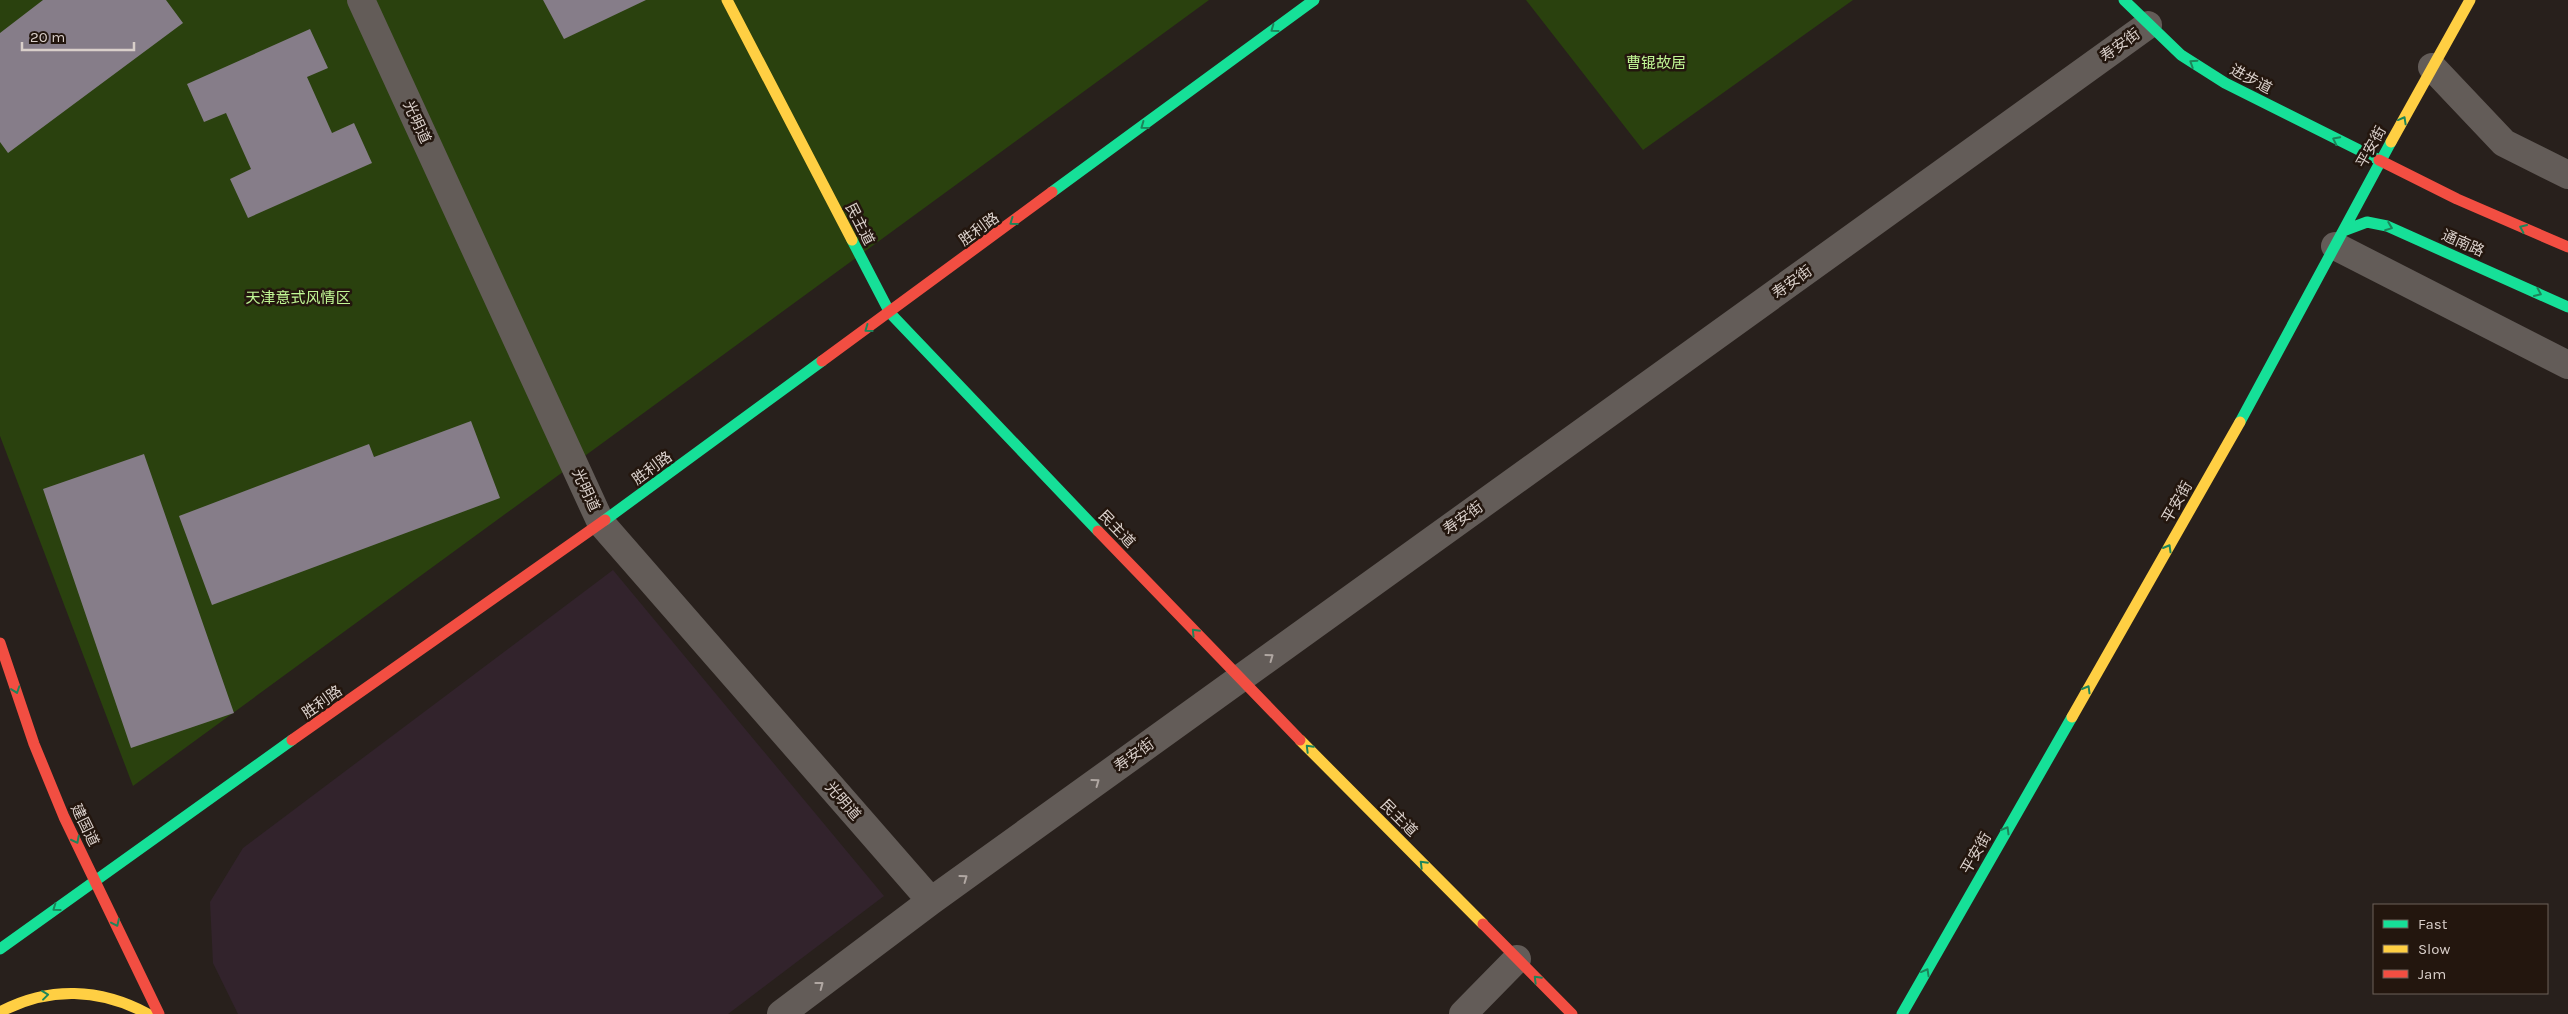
<svg xmlns="http://www.w3.org/2000/svg" width="2568" height="1014" font-family="Karla,'Noto Sans SC',sans-serif">
  <style>
    .commercial { fill: #32232c }
    .green { fill: #2a410e }
    .building { fill: #867d89 }
    .lines { fill: none; stroke-linecap: round; stroke-linejoin: round }
    .street { stroke: #635c58; stroke-width: 28 }
    .fast { stroke: #16e098; stroke-width: 11 }
    .slow { stroke: #ffcf43; stroke-width: 11 }
    .jam { stroke: #f24e42; stroke-width: 11 }
    .oneway { stroke: #1c855a }
    .oneway2 { stroke: #b0a7a2 }
    .labels { text-anchor: middle; stroke-width: 5; stroke-linejoin: round; paint-order: stroke }
    .street-label { font-size: 15px; fill: #d9cfca; stroke: #23160e }
    .park-label { font-size: 15px; fill: #c1f795; stroke: #23160e }
  </style>
  <rect width="100%" height="100%" fill="#28201c"/>
  <path class="commercial" d="M613 570 884 896 728 1014H238L213 963 210 902 243 848Z"/>
  <path class="green" d="M0 0H1209L133 786 0 436Z
    M1526 0H1853L1643 150Z"/>
  <path class="building" d="M43 0H166L183 23 8 153 0 142V33Z
    M543 0H646L564 39Z
    M310 29 328 68 307 77 332 133 354 123 372 163 248 218 230 179 251 169 226 113 204 122 187 84Z
    M471 421 500 498 212 605 179 516 369 444 374 457Z
    M144 454 234 713 131 748 43 489Z"/>
  <g class="lines">
    <path class="street" d="M361 0 601 523 931 901
      M2432 67 2504 143 2568 175
      M2335 246 2568 365
      M781 1014 931 901 2148 25
      M1463 1014 1517 959"/>
    <path class="fast" d="M2124 0 2181 55 2225 83 2379 160
      M1052 192 1314 0
      M2343 231 2367 222 2387 226 2568 307
      M852 240 890 313 1098 531
      M2240 422 2391 142
      M605 520 822 361
      M0 949 292 740
      M1902 1014 2072 717"/>
    <path class="slow" d="M727 0 852 240
      M2391 142 2470 0
      M2072 717 2240 422
      M1300 740 1483 924
      M0 1012C49 986 100 988 148 1014"/>
    <path class="jam" d="M2379 160 2457 199 2568 247
      M822 361 1052 192
      M1098 531 1300 740
      M0 643 34 744 64 817 159 1014
      M292 740 605 520
      M1483 924 1572 1014"/>
  </g>
  <defs><path id="oneway-chevron" d="M-2-3.5L2.5 0L-2 3.5" fill="none" stroke-width="1.6" stroke-linecap="round" stroke-linejoin="round" transform="scale(1.25)"/></defs>
  <g class="oneway">
    <use href="#oneway-chevron" transform="translate(1274 29) rotate(144)"/>
    <use href="#oneway-chevron" transform="translate(2193 63) rotate(-147)"/>
    <use href="#oneway-chevron" transform="translate(2403 120) rotate(-61)"/>
    <use href="#oneway-chevron" transform="translate(1144 126) rotate(144)"/>
    <use href="#oneway-chevron" transform="translate(2336 140) rotate(-153)"/>
    <use href="#oneway-chevron" transform="translate(1013 222) rotate(144)"/>
    <use href="#oneway-chevron" transform="translate(2389 227) rotate(21)"/>
    <use href="#oneway-chevron" transform="translate(2523 228) rotate(-156)"/>
    <use href="#oneway-chevron" transform="translate(2538 293) rotate(24)"/>
    <use href="#oneway-chevron" transform="translate(868 329) rotate(144)"/>
    <use href="#oneway-chevron" transform="translate(2168 548) rotate(-60)"/>
    <use href="#oneway-chevron" transform="translate(1195 632) rotate(-134)"/>
    <use href="#oneway-chevron" transform="translate(2087 689) rotate(-60)"/>
    <use href="#oneway-chevron" transform="translate(16 690) rotate(71)"/>
    <use href="#oneway-chevron" transform="translate(1309 748) rotate(-135)"/>
    <use href="#oneway-chevron" transform="translate(2006 830) rotate(-60)"/>
    <use href="#oneway-chevron" transform="translate(76 840) rotate(63)"/>
    <use href="#oneway-chevron" transform="translate(1423 864) rotate(-135)"/>
    <use href="#oneway-chevron" transform="translate(56 908) rotate(144)"/>
    <use href="#oneway-chevron" transform="translate(116 923) rotate(65)"/>
    <use href="#oneway-chevron" transform="translate(1926 972) rotate(-61)"/>
    <use href="#oneway-chevron" transform="translate(1537 979) rotate(-135)"/>
    <use href="#oneway-chevron" transform="translate(45 995) rotate(-7)"/>
  </g>
  <g class="oneway2">
    <use href="#oneway-chevron" transform="translate(1270 657) rotate(-36)"/>
    <use href="#oneway-chevron" transform="translate(1096 782) rotate(-36)"/>
    <use href="#oneway-chevron" transform="translate(964 878) rotate(-36)"/>
    <use href="#oneway-chevron" transform="translate(820 985) rotate(-37)"/>
  </g>
  <g class="labels">
    <g class="street-label">
      <text transform="translate(2120 45) rotate(-36)" y="5">寿安街</text>
      <text transform="translate(2251 79) rotate(28)" y="5">进步道</text>
      <text transform="translate(417 122) rotate(65)" y="5">光明道</text>
      <text transform="translate(2371 147) rotate(-61)" y="5">平安街</text>
      <text transform="translate(860 224) rotate(63)" y="5">民主道</text>
      <text transform="translate(979 229) rotate(-36)" y="5">胜利路</text>
      <text transform="translate(2463 243) rotate(24)" y="5">通南路</text>
      <text transform="translate(1792 282) rotate(-36)" y="5">寿安街</text>
      <text transform="translate(652 468) rotate(-36)" y="5">胜利路</text>
      <text transform="translate(586 490) rotate(65)" y="5">光明道</text>
      <text transform="translate(2177 502) rotate(-60)" y="5">平安街</text>
      <text transform="translate(1463 518) rotate(-36)" y="5">寿安街</text>
      <text transform="translate(1117 529) rotate(46)" y="5">民主道</text>
      <text transform="translate(322 702) rotate(-35)" y="5">胜利路</text>
      <text transform="translate(1134 755) rotate(-36)" y="5">寿安街</text>
      <text transform="translate(843 801) rotate(49)" y="5">光明道</text>
      <text transform="translate(1399 818) rotate(45)" y="5">民主道</text>
      <text transform="translate(85 825) rotate(64)" y="5">建国道</text>
      <text transform="translate(1976 853) rotate(-60)" y="5">平安街</text>
    </g>
    <g class="park-label">
      <text x="1656" y="68">曹锟故居</text>
      <text x="298" y="303">天津意式风情区</text>
    </g>
  </g>
  <rect x="2373" y="904" width="175" height="90" fill="#23160e" stroke="#6c6059"/>
  <rect x="2383" y="920" width="25" height="8" fill="#16e098" stroke="#6c6059"/>
  <text x="2418" y="929" font-size="15" fill="#d9cfca">Fast</text>
  <rect x="2383" y="945" width="25" height="8" fill="#ffcf43" stroke="#6c6059"/>
  <text x="2418" y="954" font-size="15" fill="#d9cfca">Slow</text>
  <rect x="2383" y="970" width="25" height="8" fill="#f24e42" stroke="#6c6059"/>
  <text x="2418" y="979" font-size="15" fill="#d9cfca">Jam</text>
  <path d="M22 42v8h112v-8" fill="none" stroke="#d9cfca" stroke-width="2.5"/>
  <text x="30" y="42" font-size="15" fill="#d9cfca" stroke="#23160e" stroke-width="4" paint-order="stroke">20 m</text>
</svg>
